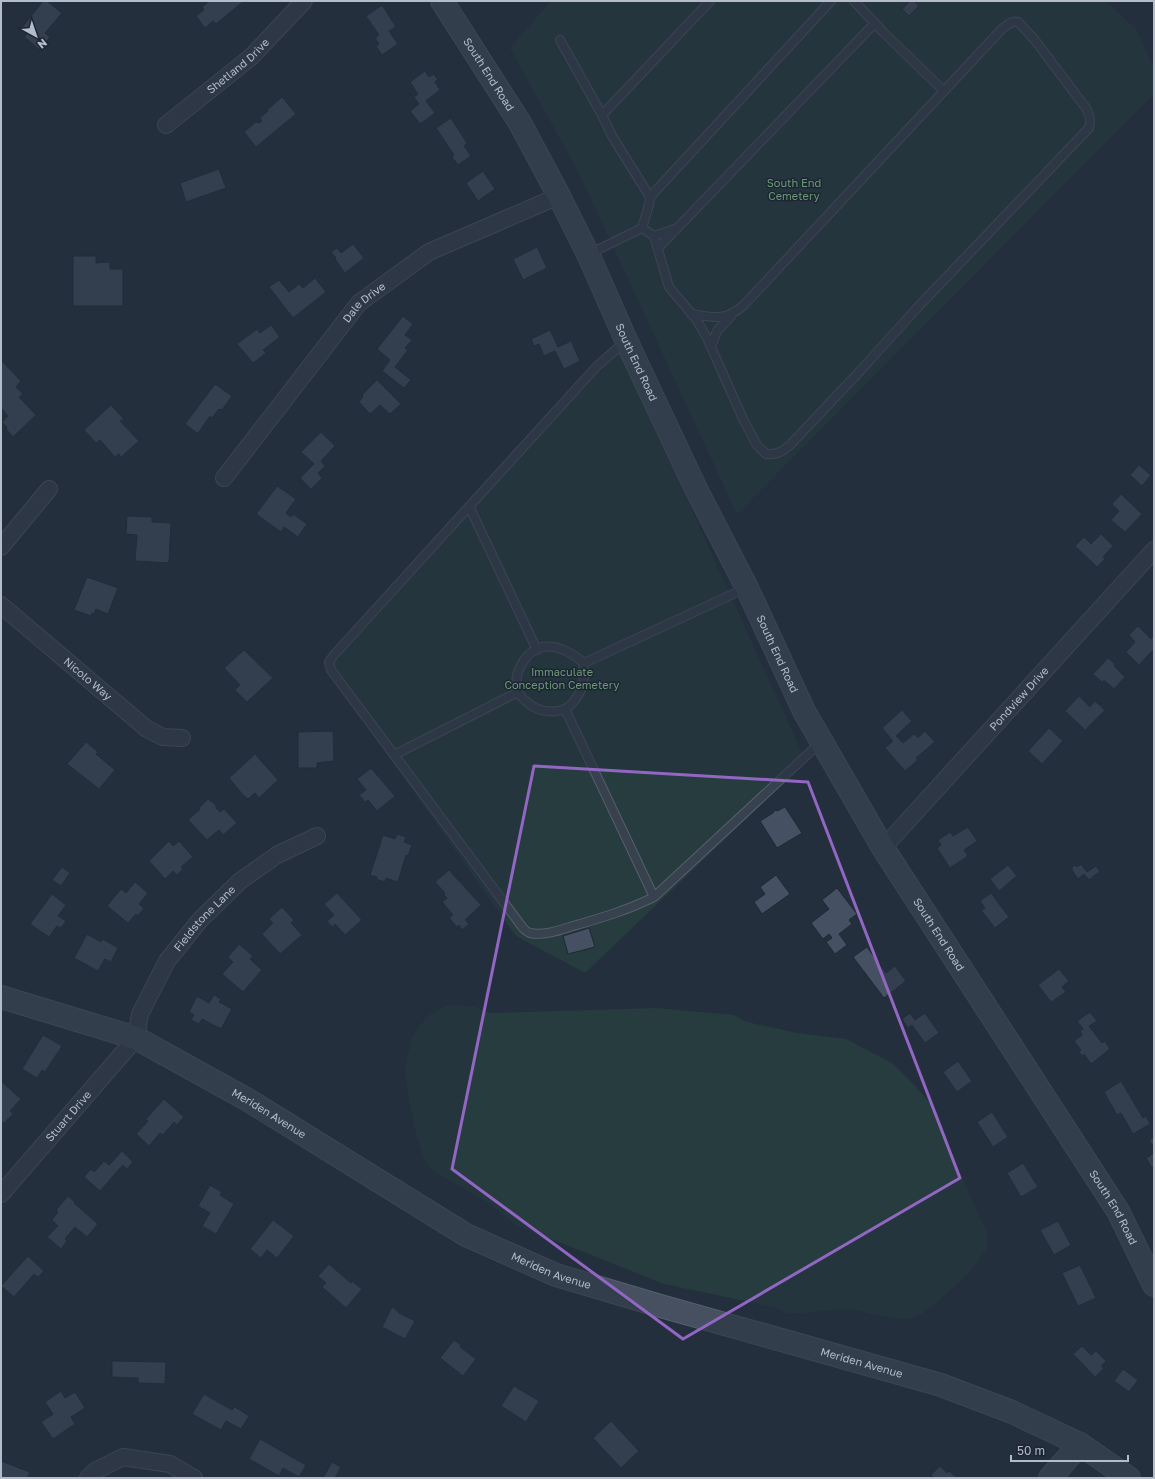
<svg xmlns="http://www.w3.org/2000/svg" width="1155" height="1479" font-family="'Golos Text',sans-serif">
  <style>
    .green { fill: #263c3f }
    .building { fill: #455162; stroke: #1f2835 }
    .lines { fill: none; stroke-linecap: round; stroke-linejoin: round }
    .lane-casing { stroke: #565f6c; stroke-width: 10 }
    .street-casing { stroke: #565f6c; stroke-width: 18 }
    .secondary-casing { stroke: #565f6c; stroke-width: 24 }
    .lane { stroke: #38414e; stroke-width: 8 }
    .street { stroke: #38414e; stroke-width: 16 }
    .secondary { stroke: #465061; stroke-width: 22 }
    .marked { fill: none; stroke: #9266c3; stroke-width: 3; stroke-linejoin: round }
    .labels { text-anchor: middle; stroke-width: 3; stroke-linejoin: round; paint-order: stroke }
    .street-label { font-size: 11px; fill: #b4bcc9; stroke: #1d2633 }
    .park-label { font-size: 11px; fill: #6b9a76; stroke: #1d2633 }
  </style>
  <rect width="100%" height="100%" fill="#242f3e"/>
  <path class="green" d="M551 1H866L867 2 873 1H1105L1136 29 1154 68V94L737 514 579 173 510 48Z
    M615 341 806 762 585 973 516 936 323 664 467 503Z
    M460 1005 476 1007 490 1013 657 1008 734 1015 747 1022 797 1033 846 1039 892 1063 915 1086 937 1111 955 1162 987 1233V1249L967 1275 935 1304 923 1313 909 1319 893 1318 849 1309 818 1311 803 1313H787L774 1307 664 1284 516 1225 489 1203 432 1170 424 1159 415 1129 409 1099 405 1068 412 1037 420 1025 431 1014 445 1006Z"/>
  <path class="building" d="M43 1H47L62 13 45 33 50 37 40 50 24 37 27 34 21 29Z
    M209 1H244L216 24 213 21 205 28 196 16 204 10 202 7Z
    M910 1H914L919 6 909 16 902 9Z
    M382 5 396 27 389 31 398 44 382 55 376 46 379 44 375 38 379 35 366 16Z
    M425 71 429 77 434 74 438 80 435 82 440 90 426 101 435 113 420 124 410 111 419 104 414 97 418 94 410 82Z
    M282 97 296 114 256 147 244 132 256 122 259 123 262 121 260 118 268 111 267 110Z
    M451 118 467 143 464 146 471 156 458 165 452 157 454 155 436 128Z
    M219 169 226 188 186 202 180 183Z
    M483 171 495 189 478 201 466 183Z
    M353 244 364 258 345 273 335 259 336 258 331 252 337 248 341 253Z
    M537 247 547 268 523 280 513 259Z
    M73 256H96V263L108 262 110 263V269H123V306H73Z
    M315 278 326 292 293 318 269 287 279 280 289 292 299 284 303 288Z
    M403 316 413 324 405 335 412 340 405 348 408 350 395 367 411 380 404 388 382 371 390 360 377 349Z
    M271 325 280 337 263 350 266 353 253 363 237 344 257 329 260 333Z
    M550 330 558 347 571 341 580 361 564 369 555 351 544 356 539 344 534 346 531 339Z
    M1 360 21 381 16 387 23 394 19 397 36 415 13 437 6 429 7 427 2 422 8 416 2 409 1 410Z
    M377 380 401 404 390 414 380 405 370 414 359 402 363 397 362 395Z
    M215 384 232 396 222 410 219 409 212 418 210 416 199 432 197 433 185 424Z
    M111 405 124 419 120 421 139 441 121 457 119 454 115 457 100 440 96 443 84 430Z
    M321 432 335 446 321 461 325 466 318 473 322 478 311 489 300 478 314 464 301 452Z
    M1139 465 1151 475 1142 486 1130 475Z
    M277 486 296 499 286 513 291 517 293 514 307 524 298 537 284 527 281 532 256 514Z
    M1121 494 1142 514 1125 532 1111 520 1119 511 1112 504Z
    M127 516 152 517V522L171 523 169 563 135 561 137 535 126 534Z
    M1101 534 1113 546 1103 557 1105 559 1097 567 1075 546 1084 537 1091 544Z
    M87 577 118 588 108 614 96 609 94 614 92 613 91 616 74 610Z
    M1138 626 1151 639 1154 636V649L1139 665 1126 652 1135 642 1129 635Z
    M244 650 273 678 247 702 235 690 240 685 224 668Z
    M1108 658 1115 664 1114 666 1125 677 1114 689 1104 680 1102 682 1093 674Z
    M1079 696 1090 707 1095 701 1105 710 1085 730 1065 711Z
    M902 710 912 721 896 736 903 743 914 734 918 738 925 731 935 742 916 758 918 760 905 771 885 748 893 741 882 728Z
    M1049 728 1063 741 1042 764 1028 751Z
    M333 731 334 761 317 763V768H298V732Z
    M86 742 98 752 96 754 115 770 99 789 67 764Z
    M255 754 278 780 259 798 255 793 248 799 243 795 229 778Z
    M371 768 395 796 377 811 368 800 365 802 359 795 366 790 357 779Z
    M208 799 216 805V808L220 812 224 809 237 823 223 835 219 830 207 840 188 820 200 809 199 808Z
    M785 807 802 833 777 848 760 821 773 813V812L776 810 777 811Z
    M968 827 977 841 964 850 968 856 950 868 937 848 941 845 938 840 950 832 953 836Z
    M397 834 406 837 404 842 412 845 408 856 406 855 398 882 386 878 385 882 376 879 377 877 370 875 383 835 395 839Z
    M169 841 173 846 179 841 193 857 181 867 183 869 177 875 173 871 165 879 149 861Z
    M1081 864 1087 872 1096 866 1100 871 1089 880 1084 874 1078 879 1072 870V867L1075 865 1077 867Z
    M1008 865 1017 876 999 891 990 879Z
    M62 867 70 873 61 886 52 880Z
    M449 870 481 905 465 920 469 924 462 930 459 925 457 927 449 918 453 915 442 902 447 898 444 895 445 893 435 882Z
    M776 875 790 894 762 914 754 902 765 894 760 887Z
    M135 882 148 893 139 904 144 908 138 916 136 914 128 923 107 906 121 889 126 893Z
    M837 888 857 914 849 920 852 924 839 934 847 945 835 954 826 942 832 938 829 934 823 939 811 923 829 909 822 900Z
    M337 893 362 920 345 935 335 924 332 927 327 921 334 915 324 904Z
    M991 893 1009 917 995 928 981 910 985 908 980 901Z
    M52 894 66 905 58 916 66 921 61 928 57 926 49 937 30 924Z
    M282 907 294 920 291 923 302 935 280 954 262 934 273 923 269 919Z
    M589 928 595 947 568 954 563 936Z
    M87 934 101 942 103 939 118 948 111 962 105 959 98 971 74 958Z
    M239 944 253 956 250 959 262 970 243 992 222 974 233 962 228 957Z
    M867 947 886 973 895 966 906 981 884 998 853 957Z
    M1059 969 1069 981 1062 987 1066 992 1051 1002 1038 985Z
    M214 995 221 999 219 1002 232 1009 221 1029 202 1019 199 1024 191 1020 194 1015 189 1012 197 996 209 1003Z
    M1090 1012 1097 1021 1089 1026 1102 1043 1105 1041 1110 1049 1091 1064 1084 1054 1082 1056 1079 1052 1081 1050 1074 1041 1082 1035 1080 1031 1083 1029 1077 1021Z
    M910 1013 915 1020 925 1013 939 1033 925 1043 912 1025 908 1028 902 1019Z
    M43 1035 62 1046 45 1072 42 1070 37 1078 22 1069Z
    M958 1061 972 1081 957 1092 943 1072Z
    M1 1081 21 1099 10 1111 13 1114 4 1123 1 1122Z
    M1121 1081 1143 1118 1146 1116 1150 1124 1133 1134 1121 1113 1117 1115 1104 1092Z
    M164 1099 184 1117 177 1125 174 1122 163 1135 160 1133 149 1146 136 1134 148 1121 146 1119Z
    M992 1112 1008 1137 993 1147 977 1122Z
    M1154 1137V1148L1149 1140Z
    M122 1151 133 1162 127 1169 123 1165 100 1191 84 1177 91 1169 94 1172 104 1161 109 1165Z
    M1154 1153V1166L1152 1168 1146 1158Z
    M1023 1163 1038 1187 1021 1197 1007 1173Z
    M210 1185 222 1192 220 1195 234 1204 216 1234 202 1226 210 1213 198 1206Z
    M68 1196 75 1202 74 1203 98 1224 87 1237 75 1227 65 1239 67 1241 61 1249 47 1237 58 1226 52 1220 58 1212 56 1210Z
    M273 1220 294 1236 277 1258 267 1250 261 1258 250 1249Z
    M1058 1221 1071 1245 1054 1255 1040 1230Z
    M28 1256 44 1271 38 1277 34 1274 14 1297 1 1286Z
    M329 1264 351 1283 352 1281 362 1289 346 1308 322 1287 326 1283 318 1276Z
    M1080 1265 1096 1298 1078 1306 1062 1273Z
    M392 1307 398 1311 399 1313 415 1321 405 1339 382 1327Z
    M454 1340 461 1345 460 1347 476 1359 463 1376 440 1358Z
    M1082 1346 1091 1355 1096 1351 1106 1361 1101 1366 1104 1368 1095 1377 1073 1354Z
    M112 1361 166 1362 165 1384 138 1383V1378L112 1377Z
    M1123 1369 1138 1380 1129 1392 1114 1381Z
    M514 1386 539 1401 526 1422 501 1406Z
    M61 1391 65 1398 75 1392 85 1408 71 1417 75 1424 53 1439 41 1422 53 1414 45 1402Z
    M204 1394 232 1410 235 1407 249 1416 241 1429 226 1421 221 1430 192 1414Z
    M611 1421 639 1451 621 1468 593 1438Z
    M260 1439 306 1465 299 1477 283 1468 279 1476 249 1459Z
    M1 1461 30 1472 27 1478H1Z
    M332 1462 341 1467 335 1478H323Z
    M940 1466 947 1473 949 1471 957 1478H934L931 1475Z"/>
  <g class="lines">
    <defs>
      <path id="lane" d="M560 40 602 115
        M650 197 831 1
        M642 228 654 236 669 287 696 319 707 338 743 419 757 445 766 454C776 455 782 452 790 445L860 371 917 308 1089 128C1091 120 1090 115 1086 108L1034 39 1018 22C1011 20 1006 26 1001 30L944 91 885 34 854 1
        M654 236 675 229
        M658 248 875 23
        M589 254 642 228 649 205 650 197 612 136 602 115 710 1
        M691 314C713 317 723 322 743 306L944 91
        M626 341 597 366 333 656 329 662 331 670 523 928C525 930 527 932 530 933 544 936 560 930 573 926 601 918 628 910 654 897L821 742
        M711 347 717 331 731 316
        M469 506 537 650
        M584 663C574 654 557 644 542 647 525 651 512 675 518 691 520 698 527 702 532 706 542 712 551 713 562 710 572 707 580 694 583 685 585 678 583 670 584 663L746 588
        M565 709 654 897
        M394 755 518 692"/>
      <g id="street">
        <path id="s1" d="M166 125 251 57 304 1"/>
        <path id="s2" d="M224 478 359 303 429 252 559 196"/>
        <path d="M1 547 49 489"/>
        <path id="s3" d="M1 605 147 729 163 737 182 738"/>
        <path id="s4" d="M883 848 1154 550"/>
        <path id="s5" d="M1 1194 136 1038 140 1014 167 961 200 920 240 881 277 855 317 836"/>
        <path d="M88 1478 95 1471 123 1457 170 1464 194 1478"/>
      </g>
      <g id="secondary">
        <path id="s6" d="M442 1 520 123 559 196 588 254 626 340 696 489 747 588 804 711 883 848 1118 1211 1154 1285"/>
        <path id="s7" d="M1 997 136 1038 248 1100 466 1235 556 1275 657 1305 941 1385 1012 1412 1080 1444 1129 1478"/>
        <path d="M1050 1478 1080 1444"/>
      </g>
    </defs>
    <use href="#lane" class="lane-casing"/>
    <use href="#street" class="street-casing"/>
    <use href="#secondary" class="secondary-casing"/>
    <use href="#lane" class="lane"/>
    <use href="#street" class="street"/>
    <use href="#secondary" class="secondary"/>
  </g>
  <path d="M0 0H1155V1479H0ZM534 766 808 782 960 1178 683 1339 452 1169Z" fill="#242f3e" fill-opacity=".55" fill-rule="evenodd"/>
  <path class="marked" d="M534 766 808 782 960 1178 683 1339 452 1169Z"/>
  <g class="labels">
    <g class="street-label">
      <text dy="4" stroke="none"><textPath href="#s1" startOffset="93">Shetland Drive</textPath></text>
      <text dy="4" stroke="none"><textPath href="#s6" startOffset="87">South End Road</textPath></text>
      <text dy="4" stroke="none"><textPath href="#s2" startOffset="225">Dale Drive</textPath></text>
      <text dy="4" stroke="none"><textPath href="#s6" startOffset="411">South End Road</textPath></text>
      <text dy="4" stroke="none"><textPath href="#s6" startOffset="735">South End Road</textPath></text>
      <text dy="4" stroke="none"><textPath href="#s3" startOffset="114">Nicolo Way</textPath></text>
      <text dy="4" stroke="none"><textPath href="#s4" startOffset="202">Pondview Drive</textPath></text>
      <text dy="4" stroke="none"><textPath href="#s5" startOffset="347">Fieldstone Lane</textPath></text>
      <text dy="4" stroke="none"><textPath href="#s6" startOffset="1059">South End Road</textPath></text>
      <text dy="4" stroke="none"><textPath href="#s7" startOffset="294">Meriden Avenue</textPath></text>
      <text dy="4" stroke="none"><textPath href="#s5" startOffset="103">Stuart Drive</textPath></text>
      <text dy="4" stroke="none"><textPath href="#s6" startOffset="1383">South End Road</textPath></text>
      <text dy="4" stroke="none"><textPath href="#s7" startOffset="618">Meriden Avenue</textPath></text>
      <text dy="4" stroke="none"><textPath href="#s7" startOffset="942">Meriden Avenue</textPath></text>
    </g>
    <g class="park-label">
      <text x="794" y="187">South End<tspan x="794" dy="13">Cemetery</tspan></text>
      <text x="562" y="676">Immaculate<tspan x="562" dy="13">Conception Cemetery</tspan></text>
    </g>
  </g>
  <rect width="1155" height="1479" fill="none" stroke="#b4bcc9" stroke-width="4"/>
  <g transform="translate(36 36) rotate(140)" stroke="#1d2633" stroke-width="3" paint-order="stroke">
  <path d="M0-3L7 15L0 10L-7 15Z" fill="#b4bcc9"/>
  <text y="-6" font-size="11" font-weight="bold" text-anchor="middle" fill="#b4bcc9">N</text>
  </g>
  <path d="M1011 1455v6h117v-6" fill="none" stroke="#b4bcc9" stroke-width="2"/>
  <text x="1017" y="1455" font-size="12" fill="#b4bcc9" stroke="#1d2633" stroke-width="3" paint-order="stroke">50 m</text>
</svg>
